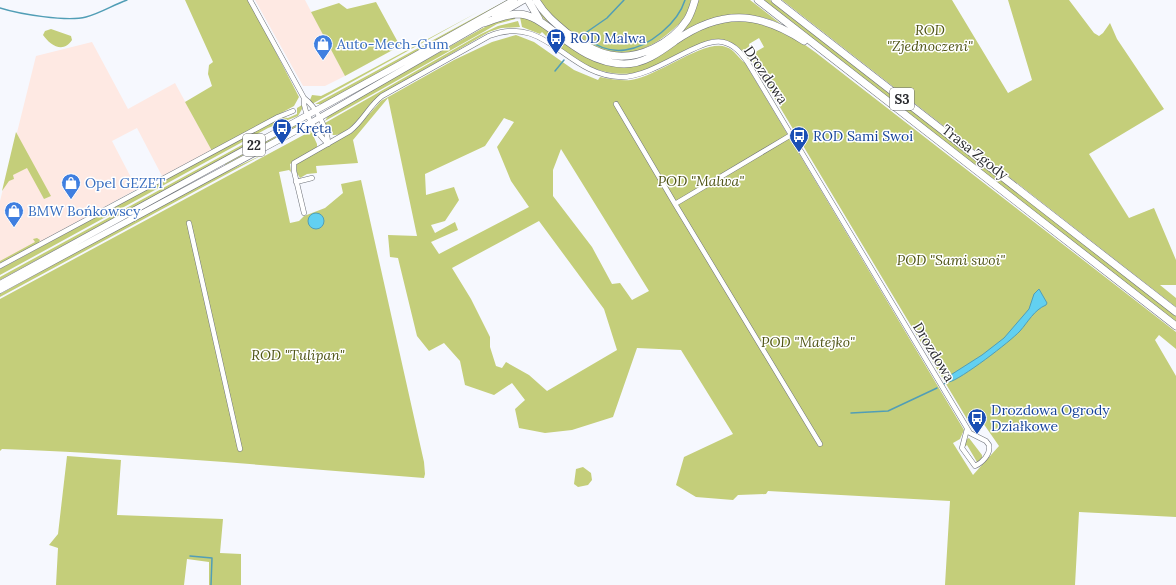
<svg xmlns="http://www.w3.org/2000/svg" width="1176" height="585" font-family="Lora,serif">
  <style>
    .commercial { fill: #fee9e3 }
    .green { fill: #c4ce7a; fill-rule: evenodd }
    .water { fill: #62d0f1; stroke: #519eb6 }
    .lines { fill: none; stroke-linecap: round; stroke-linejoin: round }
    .stream { stroke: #519eb6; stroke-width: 1.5 }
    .minor-casing { stroke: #6f737a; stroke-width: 5.5 }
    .major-casing { stroke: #6f737a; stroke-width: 7 }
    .highway-casing { stroke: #6f737a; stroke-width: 8 }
    .minor { stroke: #fff; stroke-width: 4.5 }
    .major { stroke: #fff; stroke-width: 6 }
    .highway { stroke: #fff; stroke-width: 7 }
    .labels { text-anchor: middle; stroke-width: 3; stroke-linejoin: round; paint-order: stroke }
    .shield { fill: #fff; stroke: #696a6d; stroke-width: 1 }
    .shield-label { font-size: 13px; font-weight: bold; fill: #292a2e }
    .park-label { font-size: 14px; font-style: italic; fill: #4f5415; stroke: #fff }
    .transit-label { font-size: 14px; fill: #164399; stroke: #fff; text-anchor: start }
    .shop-label { font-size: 14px; fill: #366cbe; stroke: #fff; text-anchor: start }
    .street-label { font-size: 14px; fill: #292a2e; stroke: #fff }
  </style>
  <rect width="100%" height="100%" fill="#f6f8fe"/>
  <path class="commercial" d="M255 0H305L345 76 325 86H303Z
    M92 42 128 109 175 83 212 151 162 176 137 128 112 141 137 189 0 264V201L36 56Z"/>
  <path class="green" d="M185 0H249L299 97 294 106 212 151 185 102 212 86 208 74 209 65 213 62Z
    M507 0H510L322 104H315Z
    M540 0H691C688 17 678 26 665 36 626 65 598 54 562 25 555 19 542 9 540 0Z
    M697 0H750L781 24C760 15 740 11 718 17 657 32 644 92 572 41 559 31 545 23 535 9L537 8 562 32 620 59 670 39Z
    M763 0H770L1125 276 1176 316V322Z
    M782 0H952L1008 93 1032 80 1008 0H1069L1094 33 1099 36 1103 33 1110 23 1117 39 1164 109 1089 154 1129 218 1154 208 1176 260V285H1160L1176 298V307Z
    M376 2 400 46 345 76 311 12 339 3 347 9Z
    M478 12 312 104 310 100 312 95 321 96 331 91Z
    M515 17V19L497 24 485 31 325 121 328 116 370 91 483 28 499 20Z
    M520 17 532 20 571 47 626 67C668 46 722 6 771 25 787 32 801 42 815 52L1176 332V349L1159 335 1155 340 1176 376V517L1079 512 1075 585H945L950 501 768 491 766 494 738 495 733 500 696 497 676 485 684 457 733 434 681 350 637 348 613 417 572 430 545 433 519 428 515 409 525 400 512 383 494 395 465 385 460 361 444 343 429 351 417 336 398 258 390 257 388 235 417 236 388 98 353 140 358 163 316 166 317 173 307 174 300 178 295 170 297 163 353 132 381 101 454 60 492 42 516 35 534 42 574 70 598 80 600 77C610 79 621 81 631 80 659 76 704 39 726 47 735 50 738 58 745 63L964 430 960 439 953 443 973 475 999 446 983 423 973 429 751 59 749 60 747 57 764 47 759 38 749 44 750 49 745 54C736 43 727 39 713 39 693 45 676 57 658 66 620 84 581 69 552 42 549 39 546 36 542 32L540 34 522 27ZM504 118 514 122 497 147 511 181 529 207 439 254 431 242 458 230 455 222 435 233 431 225 445 221 459 200 454 187 426 195 425 174 485 146ZM561 149 649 291 632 300 620 283 612 284 592 247 553 196V170ZM539 221 604 309 617 350 547 391 529 375 506 362 502 368 496 366 490 347V337L471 299 452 268Z
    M518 21 520 27 501 28 489 32 382 94C367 104 352 136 333 135L328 130 325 123 481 34 498 26Z
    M51 29 71 36 72 40C63 54 50 45 43 35L45 31Z
    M302 105V109L298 116 268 128 0 275V269L281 117 288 118 297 114V108Z
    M298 124 299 126 225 165V164Z
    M311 131 317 144V149L290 164 291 172 289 170 279 172 290 223 299 221 304 216 325 208 343 193 341 184 361 180 424 462 425 474 424 478C283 467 143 454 2 449L0 451V299Z
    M16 132 51 196 44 199 27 168 13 175 14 179 9 181 2 191Z
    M251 140 239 150 0 280V277Z
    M264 154 0 297V294L202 183Z
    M37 238 40 240 38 244 0 264V261L35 242 33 239Z
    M969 438 982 455V458L979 461 977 462 967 445 964 447 965 440Z
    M67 456 121 460 117 515 223 519 220 553 241 554V585H209V562L187 559 184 585H56L58 548 49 545 58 534Z
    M583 467 591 473 592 480 588 485 578 487 574 484 576 469Z"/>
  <path class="water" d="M308 221a8 8 0 1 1 16 0a8 8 0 1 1-16 0Z
    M1039 289 1047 303 1046 305C1034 310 1028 322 1020 331 1011 341 960 380 949 382L947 378 949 376 982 355 1004 338 1029 309 1034 294Z"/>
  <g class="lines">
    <path class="stream" d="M0 8C19 14 67 22 86 17 101 13 113 5 127 0
      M581 36 607 18 624 0
      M587 39C598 47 612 52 625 50 649 47 678 23 685 0
      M555 71 564 60
      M944 384 950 380
      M851 413 888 411 937 388
      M190 556 212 558 211 585"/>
    <defs>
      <path id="minor" d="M250 0 304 98C316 107 328 129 328 144
        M304 98C302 113 318 134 328 144
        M616 104 675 204 791 135
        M296 182 312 178
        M675 204 820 444
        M304 213 294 171V163L350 131C363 121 369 106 382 96L489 36C547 13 566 76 621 77 656 77 698 37 723 42 735 45 742 54 748 63L970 433 986 441 989 445C991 454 982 463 975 466L962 448 967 429
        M189 223 240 449
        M0 266 278 117 293 111"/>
      <path id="major" d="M495 17 524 0
        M0 284 395 67 514 0
        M0 290 312 122 487 21"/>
      <path id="highway" d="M528 0 539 19
        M536 0C544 14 555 23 567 33 580 42 594 52 610 55 638 61 672 43 687 20 691 14 693 7 695 0
        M758 0 1176 326
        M775 0 1176 312
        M484 23C495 19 507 14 519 14 534 15 545 25 556 33 577 49 596 63 624 64 644 64 660 52 675 41 721 9 758 11 804 41"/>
    </defs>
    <use href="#minor" class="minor-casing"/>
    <use href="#major" class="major-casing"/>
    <use href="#highway" class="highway-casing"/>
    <use href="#minor" class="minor"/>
    <use href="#major" class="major"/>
    <use href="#highway" class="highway"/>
  </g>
  <defs>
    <symbol id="bus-pin" viewBox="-11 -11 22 30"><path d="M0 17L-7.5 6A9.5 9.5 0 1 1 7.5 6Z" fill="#1a4fb4" stroke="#fff"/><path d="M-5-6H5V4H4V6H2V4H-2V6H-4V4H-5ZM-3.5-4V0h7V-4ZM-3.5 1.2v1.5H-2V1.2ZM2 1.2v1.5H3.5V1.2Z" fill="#fff"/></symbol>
    <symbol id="shop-pin" viewBox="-11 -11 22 30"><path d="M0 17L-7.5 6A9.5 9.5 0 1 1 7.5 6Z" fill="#3f7fe0" stroke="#fff"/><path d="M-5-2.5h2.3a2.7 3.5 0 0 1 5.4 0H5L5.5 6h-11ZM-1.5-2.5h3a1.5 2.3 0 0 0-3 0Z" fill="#fff"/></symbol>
  </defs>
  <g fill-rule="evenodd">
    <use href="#bus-pin" x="545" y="27" width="22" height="30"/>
    <use href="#shop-pin" x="312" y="33" width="22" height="30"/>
    <use href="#bus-pin" x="271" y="117" width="22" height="30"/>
    <use href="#bus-pin" x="788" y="125" width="22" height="30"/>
    <use href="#shop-pin" x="60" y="172" width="22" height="30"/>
    <use href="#shop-pin" x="3" y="200" width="22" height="30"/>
    <use href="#bus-pin" x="966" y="407" width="22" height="30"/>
  </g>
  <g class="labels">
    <g class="shield">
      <rect x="890" y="88" width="24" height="22" rx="3"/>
      <rect x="243" y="134" width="22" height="22" rx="3"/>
    </g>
    <g class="shield-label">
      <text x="902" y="104">S3</text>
      <text x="254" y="150">22</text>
    </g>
    <g class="park-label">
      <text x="930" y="35">ROD<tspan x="930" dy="16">"Zjednoczeni"</tspan></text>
      <text x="701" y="186">POD "Malwa"</text>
      <text x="951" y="265">POD "Sami swoi"</text>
      <text x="808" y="347">POD "Matejko"</text>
      <text x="298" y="360">ROD "Tulipan"</text>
    </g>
    <g class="transit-label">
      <text x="570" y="43">ROD Malwa</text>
      <text x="296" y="133">Kręta</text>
      <text x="813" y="141">ROD Sami Swoi</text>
      <text x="991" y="415">Drozdowa Ogrody<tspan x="991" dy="16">Działkowe</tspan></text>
    </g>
    <g class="shop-label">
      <text x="337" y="49">Auto-Mech-Gum</text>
      <text x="85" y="188">Opel GEZET</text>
      <text x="28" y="216">BMW Bońkowscy</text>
    </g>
    <g class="street-label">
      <text transform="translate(766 75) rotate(56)" y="5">Drozdowa</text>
      <text transform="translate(975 152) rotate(38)" y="5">Trasa Zgody</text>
      <text transform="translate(934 352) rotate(59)" y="5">Drozdowa</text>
    </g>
  </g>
</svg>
